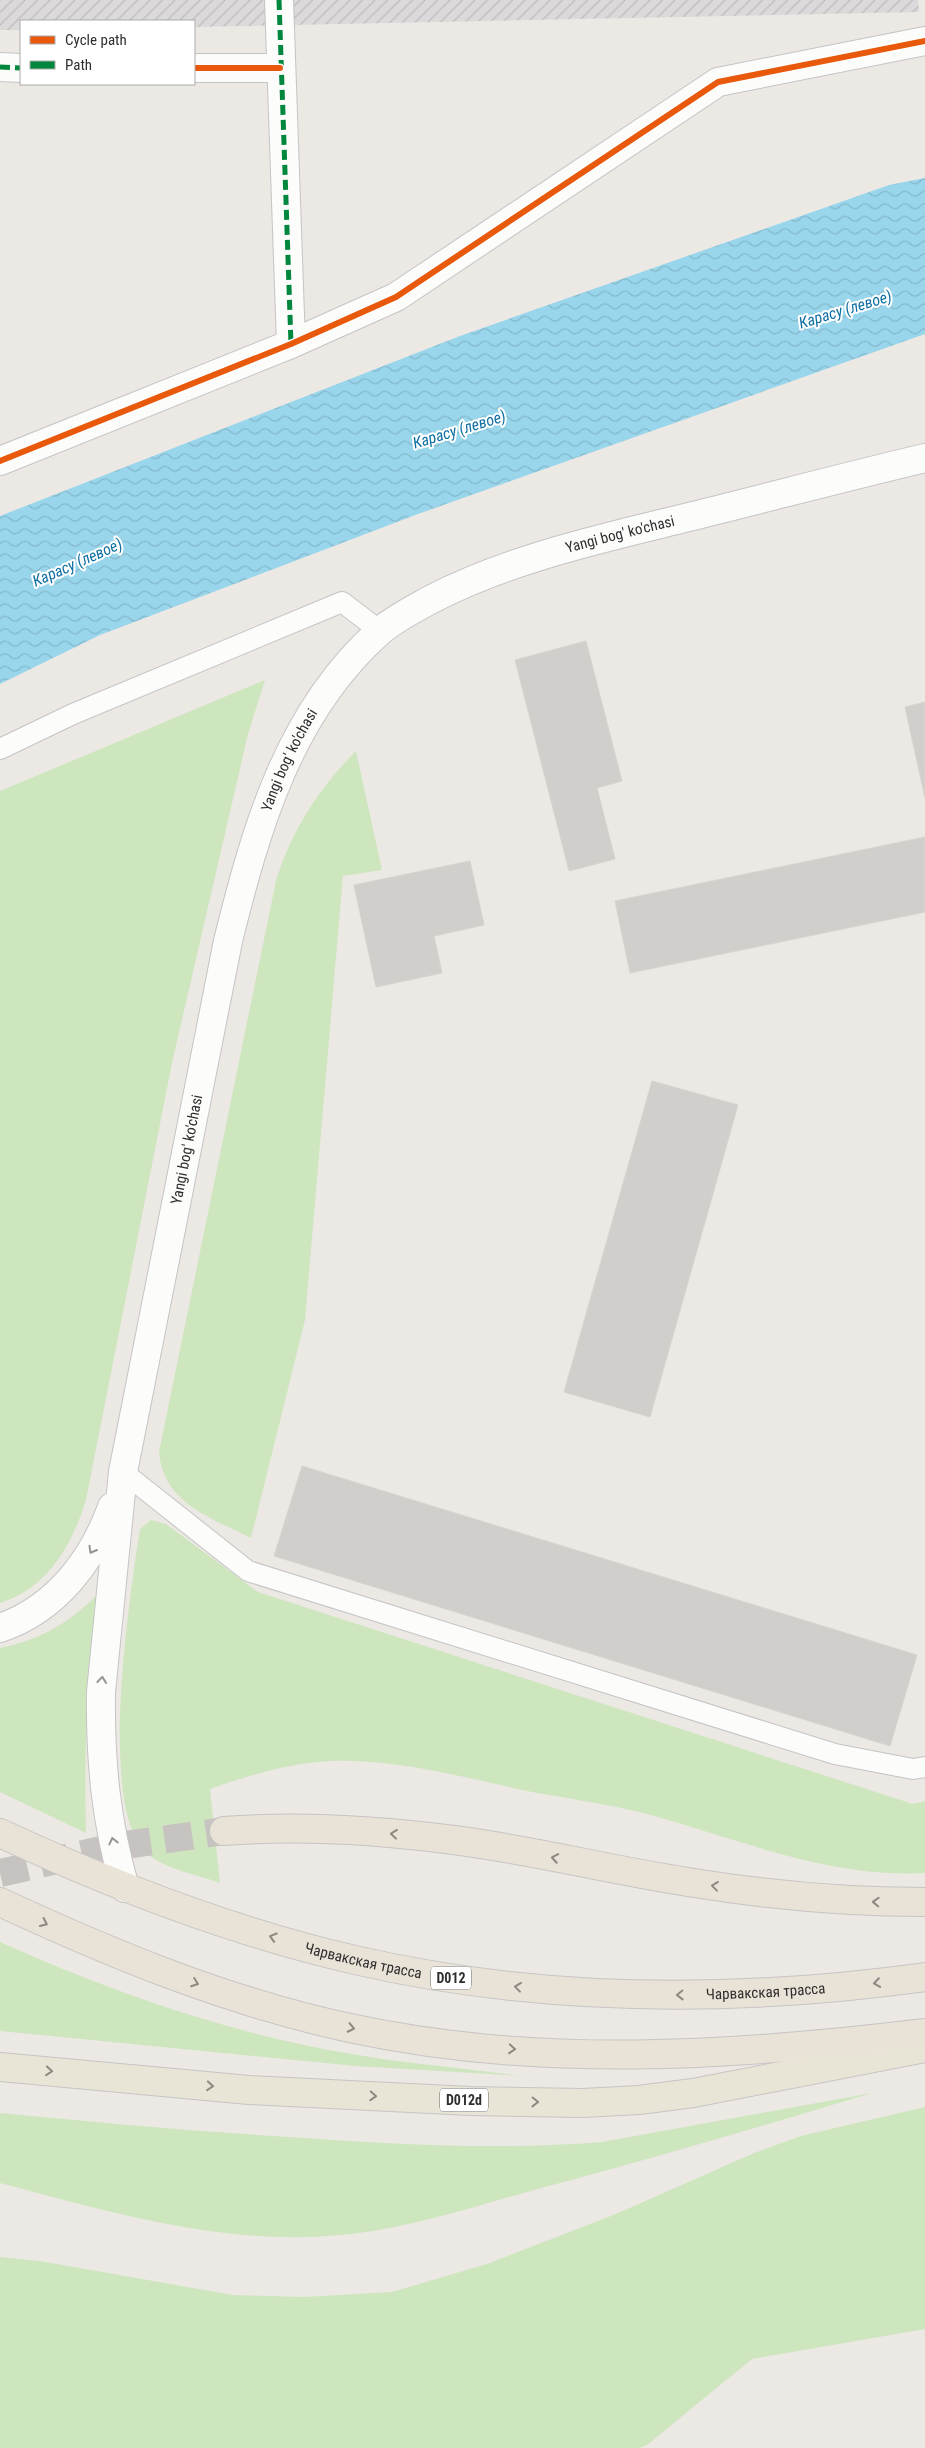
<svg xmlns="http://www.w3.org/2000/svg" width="925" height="2448" font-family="'Roboto Condensed',sans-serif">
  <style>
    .industrial { fill: url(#industrial-furrows) }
    .grass { fill: #cee6be }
    .water { fill: url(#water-waves) }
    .building { fill: #d1cecb; stroke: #d7d4d0 }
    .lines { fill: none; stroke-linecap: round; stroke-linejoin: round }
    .primary-tunnel { stroke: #c6c3c0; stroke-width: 28; stroke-dasharray: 28 14; stroke-linecap: butt }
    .service-casing { stroke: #c5c4c5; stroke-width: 22 }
    .minor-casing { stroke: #c5c4c5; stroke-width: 30 }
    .secondary-casing { stroke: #c5c4c5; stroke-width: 30 }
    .primary-casing { stroke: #c6c5c4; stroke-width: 30 }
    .trunk-casing { stroke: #c6c5c4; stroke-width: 30 }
    .service { stroke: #fcfcfb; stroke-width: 20 }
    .minor { stroke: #fcfcfb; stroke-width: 28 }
    .secondary { stroke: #fcfcfb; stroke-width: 28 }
    .primary { stroke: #e8e4d6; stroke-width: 28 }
    .trunk { stroke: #e9e2d6; stroke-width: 28 }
    .quiet { stroke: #00873e; stroke-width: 5; stroke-dasharray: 10 5; stroke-linecap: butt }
    .cycleway-casing { stroke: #fff; stroke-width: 9 }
    .cycleway { stroke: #e8590c; stroke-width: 6 }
    .oneway { stroke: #959594 }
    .oneway2 { stroke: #8c8882 }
    .oneway3 { stroke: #8b8982 }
    .labels { text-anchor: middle; stroke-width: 4; stroke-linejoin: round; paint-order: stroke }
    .shield { fill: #fff; stroke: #6d6d6d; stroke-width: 1 }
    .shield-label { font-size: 14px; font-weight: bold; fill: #2e2e2e }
    .street-label { font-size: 15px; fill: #2e2e2e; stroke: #fff }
    .water-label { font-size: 16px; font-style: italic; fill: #0d6fa3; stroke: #fff }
  </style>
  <defs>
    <pattern id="industrial-furrows" width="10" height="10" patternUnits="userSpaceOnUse" patternTransform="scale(1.25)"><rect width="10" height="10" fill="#dcd9db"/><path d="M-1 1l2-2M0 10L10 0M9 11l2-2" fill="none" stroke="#bdbbbc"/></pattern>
    <pattern id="water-waves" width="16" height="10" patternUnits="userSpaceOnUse" patternTransform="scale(1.25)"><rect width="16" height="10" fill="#99d6ec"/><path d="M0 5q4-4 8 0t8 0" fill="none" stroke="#84b8cb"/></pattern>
  </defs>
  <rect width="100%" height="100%" fill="#ece8e4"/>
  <path class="industrial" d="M0 0H918L919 12 194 27V21H21V30H0Z"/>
  <path class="grass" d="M265 680 248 734 172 1063 86 1500C72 1545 48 1588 0 1603V791Z
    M356 751 382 870 343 876 305 1320 251 1538C211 1518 163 1503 159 1452L276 881C291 831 319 788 356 751Z
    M151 1520 166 1524 258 1592 913 1804 925 1801V1873C834 1878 751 1844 665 1819 622 1806 576 1800 532 1792 466 1778 399 1759 331 1761 289 1763 250 1775 210 1789L220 1883C196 1874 161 1869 144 1850 98 1801 130 1595 140 1529Z
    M97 1595C87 1674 84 1753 86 1833L0 1792V1648C40 1640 69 1623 97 1595Z
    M0 1942C112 1992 231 2034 352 2054 408 2064 465 2068 521 2076L356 2066 0 2031Z
    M872 2093C760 2127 647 2160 534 2190 466 2209 398 2232 328 2236 217 2244 106 2211 0 2183V2113C102 2123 204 2132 306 2138 405 2145 503 2150 602 2142Z
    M925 2107V2329L752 2359 647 2445 640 2448H0V2257L40 2261 233 2295 304 2297 392 2292 487 2264 616 2214 754 2153 801 2136Z"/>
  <path class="water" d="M925 178V334L418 514 100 635 0 684V516L460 336 889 185Z"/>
  <path class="building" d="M586 641 622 781 597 788 615 859 569 871 515 660Z
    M925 702V798L905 707Z
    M925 837V912L630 973 615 901Z
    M470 861 484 925 434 936 442 973 376 987 354 885Z
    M652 1081 738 1105 650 1417 564 1392Z
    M302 1466 917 1655 890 1746 274 1556Z"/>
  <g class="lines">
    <path class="primary-tunnel" d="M0 1873 119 1846 224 1831"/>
    <defs>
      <path id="service" d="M0 749 73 714 342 602 380 631
        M123 1472 248 1571 835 1754 913 1769 925 1767"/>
      <path id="minor" d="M279 0 291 344
        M0 67 21 68
        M194 68H280
        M0 461 291 344 396 297 718 82 925 41"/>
      <g id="secondary">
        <path d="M0 1628C56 1609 93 1560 112 1507"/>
        <path id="s1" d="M125 1888C106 1822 100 1762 101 1692L123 1472 228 941C256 828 289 712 379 632 394 619 412 610 430 600 517 555 614 536 709 512 781 494 853 475 925 458"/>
      </g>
      <path id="primary" d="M0 2067 249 2090 471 2101 583 2103 639 2100 693 2093 925 2048"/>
      <g id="trunk">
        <path d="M224 1831C301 1825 377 1830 454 1840 532 1850 610 1870 688 1882 767 1895 845 1902 925 1902"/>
        <path id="s2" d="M0 1833C114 1886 233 1932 355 1960 542 2003 735 2003 925 1977"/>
        <path d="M0 1902C112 1954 228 2002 350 2028 539 2069 734 2056 925 2033"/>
      </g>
    </defs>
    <use href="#service" class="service-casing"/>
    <use href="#minor" class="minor-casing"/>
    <use href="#secondary" class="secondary-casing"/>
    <use href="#primary" class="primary-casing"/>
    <use href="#trunk" class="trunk-casing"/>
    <use href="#service" class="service"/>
    <use href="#minor" class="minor"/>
    <use href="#secondary" class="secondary"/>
    <use href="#primary" class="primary"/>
    <use href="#trunk" class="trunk"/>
    <path class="quiet" d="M279 0 291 344
      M0 67 21 68"/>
    <defs>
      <path id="cycleway" d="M194 68H280
        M0 461 291 344 396 297 718 82 925 41"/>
    </defs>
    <use href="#cycleway" class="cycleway-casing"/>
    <use href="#cycleway" class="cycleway"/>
  </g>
  <defs><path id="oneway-chevron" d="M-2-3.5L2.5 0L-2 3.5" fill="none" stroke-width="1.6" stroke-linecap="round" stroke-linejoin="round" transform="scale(1.25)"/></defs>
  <g class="oneway">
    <use href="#oneway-chevron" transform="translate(92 1550) rotate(120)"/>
    <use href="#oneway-chevron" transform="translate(102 1680) rotate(-84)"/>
    <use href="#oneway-chevron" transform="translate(113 1841) rotate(-103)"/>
  </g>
  <g class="oneway2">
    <use href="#oneway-chevron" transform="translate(394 1834) rotate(-174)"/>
    <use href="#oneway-chevron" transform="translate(555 1858) rotate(-170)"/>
    <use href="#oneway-chevron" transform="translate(715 1886) rotate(-173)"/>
    <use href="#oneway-chevron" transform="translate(876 1902) rotate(-178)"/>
    <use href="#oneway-chevron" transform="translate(44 1923) rotate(25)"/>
    <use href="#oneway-chevron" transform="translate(273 1937) rotate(-163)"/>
    <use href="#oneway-chevron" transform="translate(195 1983) rotate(20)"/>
    <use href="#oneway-chevron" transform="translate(877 1983) rotate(172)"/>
    <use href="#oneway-chevron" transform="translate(518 1987) rotate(-173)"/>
    <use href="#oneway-chevron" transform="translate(680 1995) rotate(179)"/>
    <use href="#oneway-chevron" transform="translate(351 2028) rotate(12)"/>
    <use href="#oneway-chevron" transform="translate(512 2049) rotate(5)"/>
  </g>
  <g class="oneway3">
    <use href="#oneway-chevron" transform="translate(49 2071) rotate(5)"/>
    <use href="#oneway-chevron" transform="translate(210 2086) rotate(5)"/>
    <use href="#oneway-chevron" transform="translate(373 2096) rotate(3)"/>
    <use href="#oneway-chevron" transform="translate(535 2102) rotate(1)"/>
  </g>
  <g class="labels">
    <g class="shield">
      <rect x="431" y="1966.5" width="40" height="23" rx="4"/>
      <rect x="440" y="2088.5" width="48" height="23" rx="4"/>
    </g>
    <g class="shield-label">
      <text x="451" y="1983">D012</text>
      <text x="464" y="2105">D012d</text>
    </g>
    <g class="street-label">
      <text dy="5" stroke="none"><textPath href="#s1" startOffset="1572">Yangi bog' ko'chasi</textPath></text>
      <text dy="5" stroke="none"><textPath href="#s1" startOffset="1152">Yangi bog' ko'chasi</textPath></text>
      <text dy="5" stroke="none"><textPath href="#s1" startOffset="748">Yangi bog' ko'chasi</textPath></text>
      <text dy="5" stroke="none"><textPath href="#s2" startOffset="386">Чарвакская трасса</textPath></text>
      <text dy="5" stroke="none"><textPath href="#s2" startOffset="791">Чарвакская трасса</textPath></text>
    </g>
    <g class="water-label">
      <text transform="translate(845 309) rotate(-17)" y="6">Карасу (левое)</text>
      <text transform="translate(459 429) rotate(-17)" y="6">Карасу (левое)</text>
      <text transform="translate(77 562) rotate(-24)" y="6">Карасу (левое)</text>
    </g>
  </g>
  <rect x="20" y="20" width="175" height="65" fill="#ffffff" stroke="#ababab"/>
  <rect x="30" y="36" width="25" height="8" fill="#e8590c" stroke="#ababab"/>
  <text x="65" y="45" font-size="15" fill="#2e2e2e">Cycle path</text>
  <rect x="30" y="61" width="25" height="8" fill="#00873e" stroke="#ababab"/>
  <text x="65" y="70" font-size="15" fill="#2e2e2e">Path</text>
</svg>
